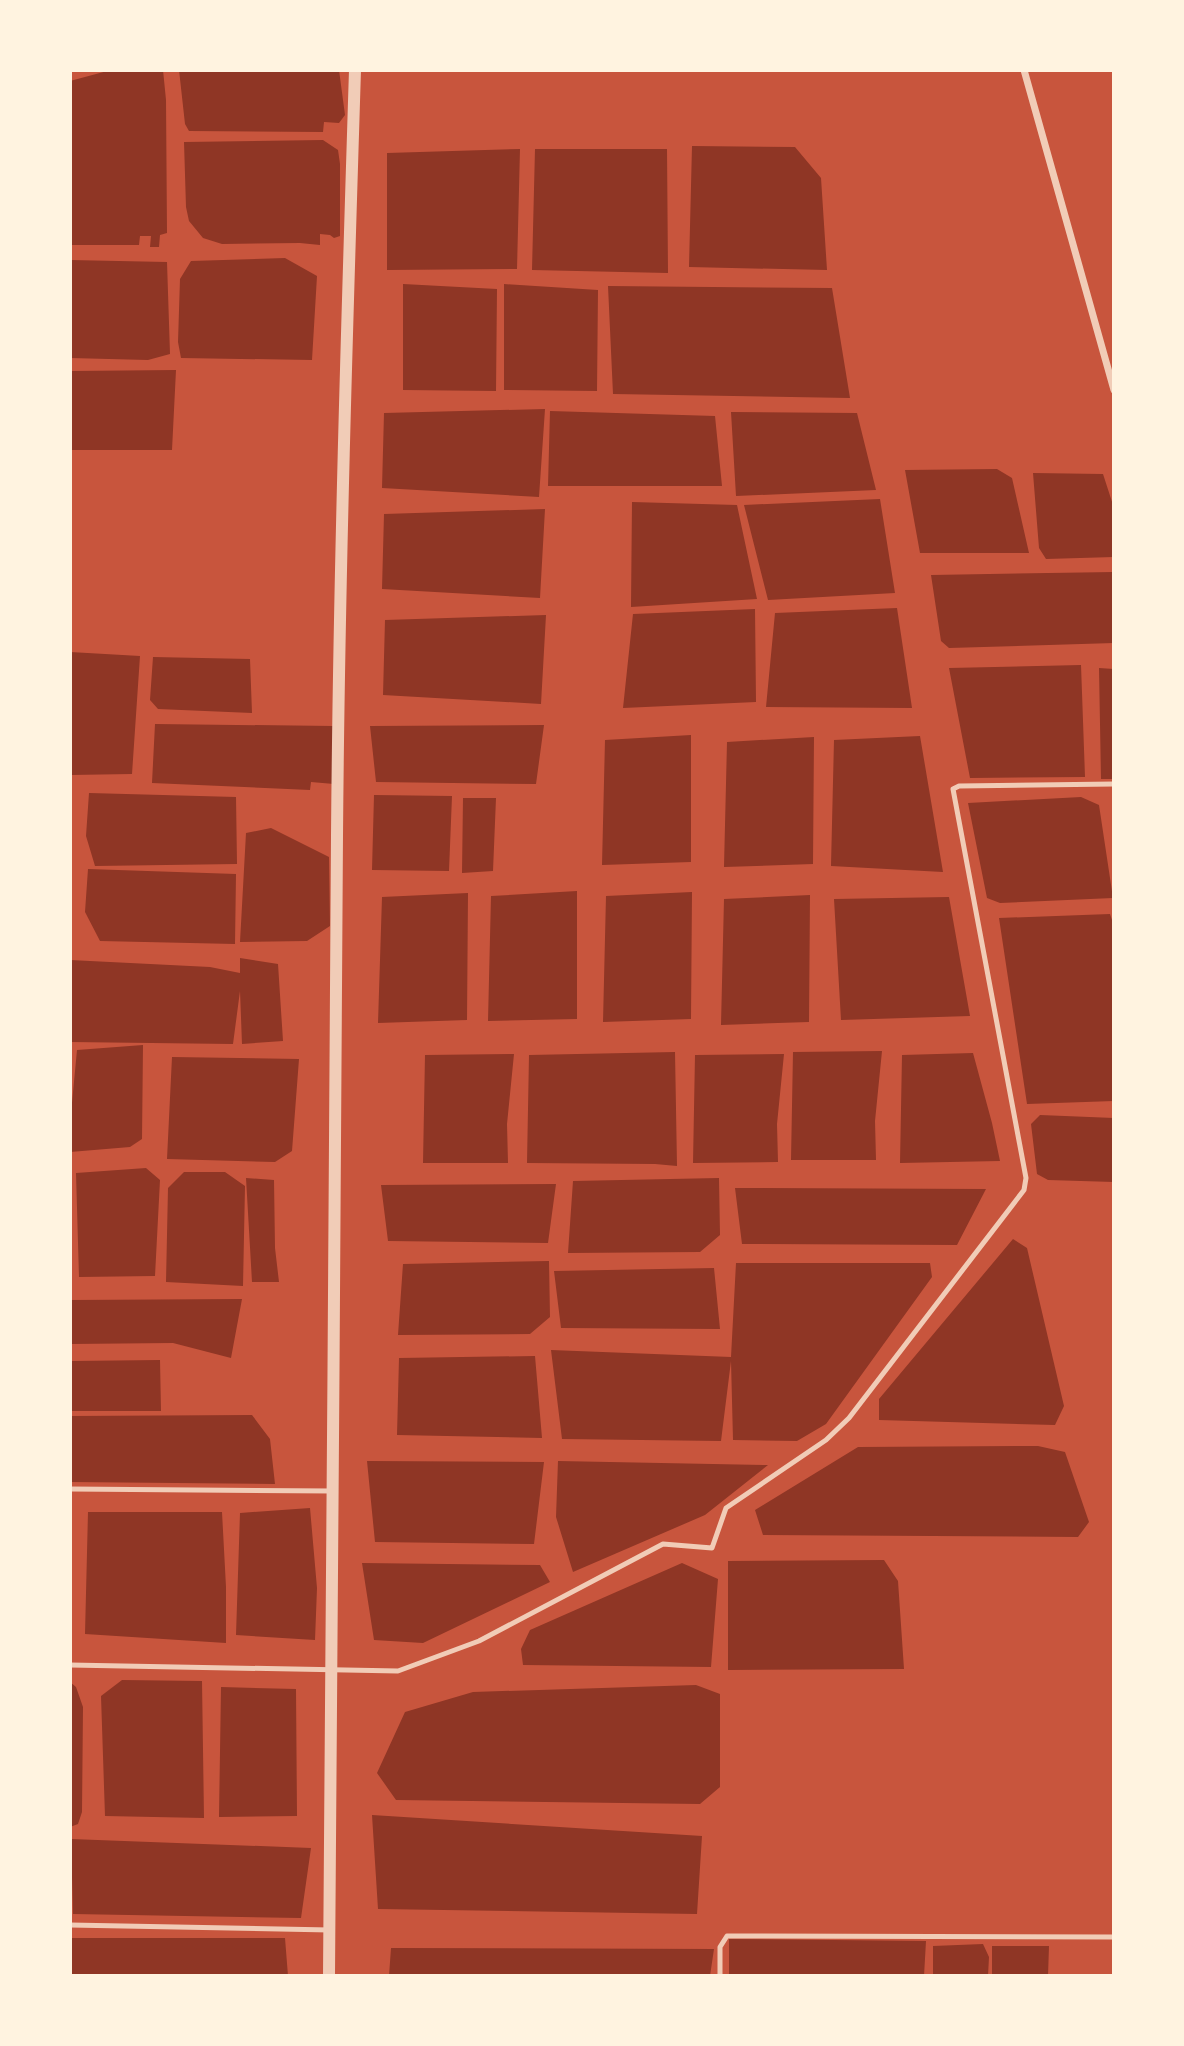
<svg xmlns="http://www.w3.org/2000/svg" width="1184" height="2046" font-family="'Space Grotesk',sans-serif">
  <style>
    .water { fill: #8f3625 }
    .lines { fill: none; stroke-linecap: round; stroke-linejoin: round }
    .service { stroke: #f1ccb7; stroke-width: 5 }
    .minor { stroke: #f1ccb7; stroke-width: 7 }
    .tertiary { stroke: #f1ccb7; stroke-width: 12 }
  </style>
  <rect width="100%" height="100%" fill="#c8553d"/>
  <path class="water" d="M111 70H163L166 100 167 233 160 235 159 247H150L151 236H140L139 245H70V81Z
    M179 70H339L345 115 339 123 324 122 323 132 189 131 185 124Z
    M323 140 338 150 340 164V236L334 238 330 235 320 234V245L300 243 222 244 203 238 189 221 186 207 184 142Z
    M692 146 795 147 821 178 827 270 689 267Z
    M520 149 517 269 387 270V153Z
    M535 149H667L668 273 532 270Z
    M285 258 317 276 312 360 181 358 178 342 180 279 191 261Z
    M70 260 167 262 170 354 148 360 70 358Z
    M403 284 497 289 496 391 403 390Z
    M504 284 598 290 597 391 504 390Z
    M608 286 832 288 850 398 613 394Z
    M176 370 172 450H70V371Z
    M545 409 539 497 382 488 384 413Z
    M550 411 715 416 722 486H548Z
    M731 412 857 413 876 490 736 496Z
    M997 469 1012 478 1029 553H920L905 470Z
    M1033 473 1103 474 1114 508V557L1046 559 1039 548Z
    M880 499 895 593 768 600 744 505Z
    M632 502 737 505 757 599 631 607Z
    M545 509 540 598 382 589 384 514Z
    M1114 572V643L949 648 941 641 931 575Z
    M897 608 912 708 766 707 775 613Z
    M755 609 756 702 623 708 633 614Z
    M546 615 541 704 383 695 385 620Z
    M70 652 140 656 132 774 70 775Z
    M153 657 250 659 252 713 158 709 150 700Z
    M1081 665 1085 777 970 778 949 668Z
    M1099 668 1114 669V779H1101Z
    M155 724 333 726 334 784 311 782 310 790 152 783Z
    M544 725 536 784 376 782 370 726Z
    M691 735V862L602 865 605 740Z
    M920 736 943 872 831 866 834 740Z
    M814 737 813 864 724 867 727 742Z
    M89 793 236 797 237 864 95 866 86 836Z
    M374 795 452 796 449 871 372 870Z
    M1081 797 1099 805 1113 898 1000 903 987 898 968 803Z
    M463 798H496L493 871 462 873Z
    M271 828 329 857 330 926 307 941 240 942 246 833Z
    M88 869 236 874 235 944 100 941 85 912Z
    M577 891V1019L488 1021 491 896Z
    M692 892 691 1019 603 1022 606 896Z
    M468 893 467 1020 378 1023 382 897Z
    M810 895 809 1022 721 1025 724 899Z
    M949 897 970 1016 841 1020 834 899Z
    M1110 914 1114 926V1101L1027 1104 999 918Z
    M240 958 278 964 283 1041 242 1044 240 991 233 1044 70 1042V960L210 967 240 973Z
    M143 1045 142 1139 130 1147 70 1152V1124L77 1050Z
    M882 1051 875 1121 876 1160H791L793 1052Z
    M675 1052 677 1166 655 1164 527 1163 529 1055Z
    M973 1053 992 1123 1000 1161 900 1163 902 1055Z
    M514 1054 507 1124 508 1163H423L425 1055Z
    M784 1054 777 1124 778 1162 693 1163 695 1055Z
    M172 1057 299 1059 292 1151 275 1162 167 1159Z
    M1040 1115 1114 1118V1182L1048 1180 1037 1174 1031 1124Z
    M146 1168 160 1180 155 1276 79 1277 76 1173Z
    M184 1172H225L245 1186 243 1286 166 1282 168 1188Z
    M246 1178 274 1180 275 1248 279 1282H252Z
    M719 1178 720 1235 700 1252 568 1253 573 1181Z
    M556 1184 548 1243 388 1241 381 1185Z
    M735 1188 986 1189 957 1245 742 1244Z
    M1013 1239 1027 1248 1064 1406 1055 1425 879 1420V1399Z
    M549 1261 550 1317 530 1334 398 1335 403 1264Z
    M736 1263H930L932 1277 826 1424 797 1441 733 1440 731 1361 721 1441 562 1439 551 1350 731 1357Z
    M714 1268 720 1329 561 1328 554 1271Z
    M242 1299 231 1358 173 1343 70 1344V1300Z
    M535 1356 542 1438 397 1435 399 1358Z
    M160 1360 161 1411H70V1361Z
    M252 1415 270 1439 275 1484 70 1482V1416Z
    M1038 1446 1065 1452 1089 1522 1078 1537 763 1535 755 1510 858 1447Z
    M367 1461 544 1462 534 1544 375 1542Z
    M558 1461 768 1465 705 1515 573 1572 556 1517Z
    M310 1508 317 1588 315 1640 236 1635 240 1513Z
    M88 1512H222L226 1587V1643L85 1634Z
    M884 1560 898 1581 904 1669 728 1670V1561Z
    M362 1563 540 1565 550 1582 423 1643 374 1640Z
    M682 1563 718 1579 711 1667 523 1665 521 1649 530 1630Z
    M122 1680 202 1681 204 1818 105 1816 101 1696Z
    M70 1682 76 1687 83 1707 82 1812 78 1824 70 1827Z
    M696 1685 720 1694V1787L700 1804 396 1800 377 1773 405 1712 473 1692Z
    M221 1687 296 1689 297 1816 219 1817Z
    M372 1815 702 1836 697 1914 378 1909Z
    M71 1839 311 1848 301 1918 73 1914Z
    M70 1938H285L288 1976H70Z
    M729 1939 926 1941 924 1976H729Z
    M983 1944 989 1957 988 1976H933V1946Z
    M992 1946H1049L1048 1976H992Z
    M391 1948 714 1949 710 1976H389Z"/>
  <g class="lines">
    <path class="service" d="M70 1489 333 1491
      M70 1665 398 1671 479 1641 663 1544 712 1548 726 1508 826 1440 849 1418 1024 1190 1026 1178 953 789 959 786 1114 784
      M70 1925 330 1930
      M720 1976V1947L727 1936 1114 1937"/>
    <path class="minor" d="M1024 70 1114 390"/>
    <path class="tertiary" d="M329 1976C335 1596 332 1216 337 836 339 581 347 325 355 70"/>
  </g>
  <rect width="1184" height="2046" fill="none" stroke="#fff3e0" stroke-width="144"/>
</svg>
